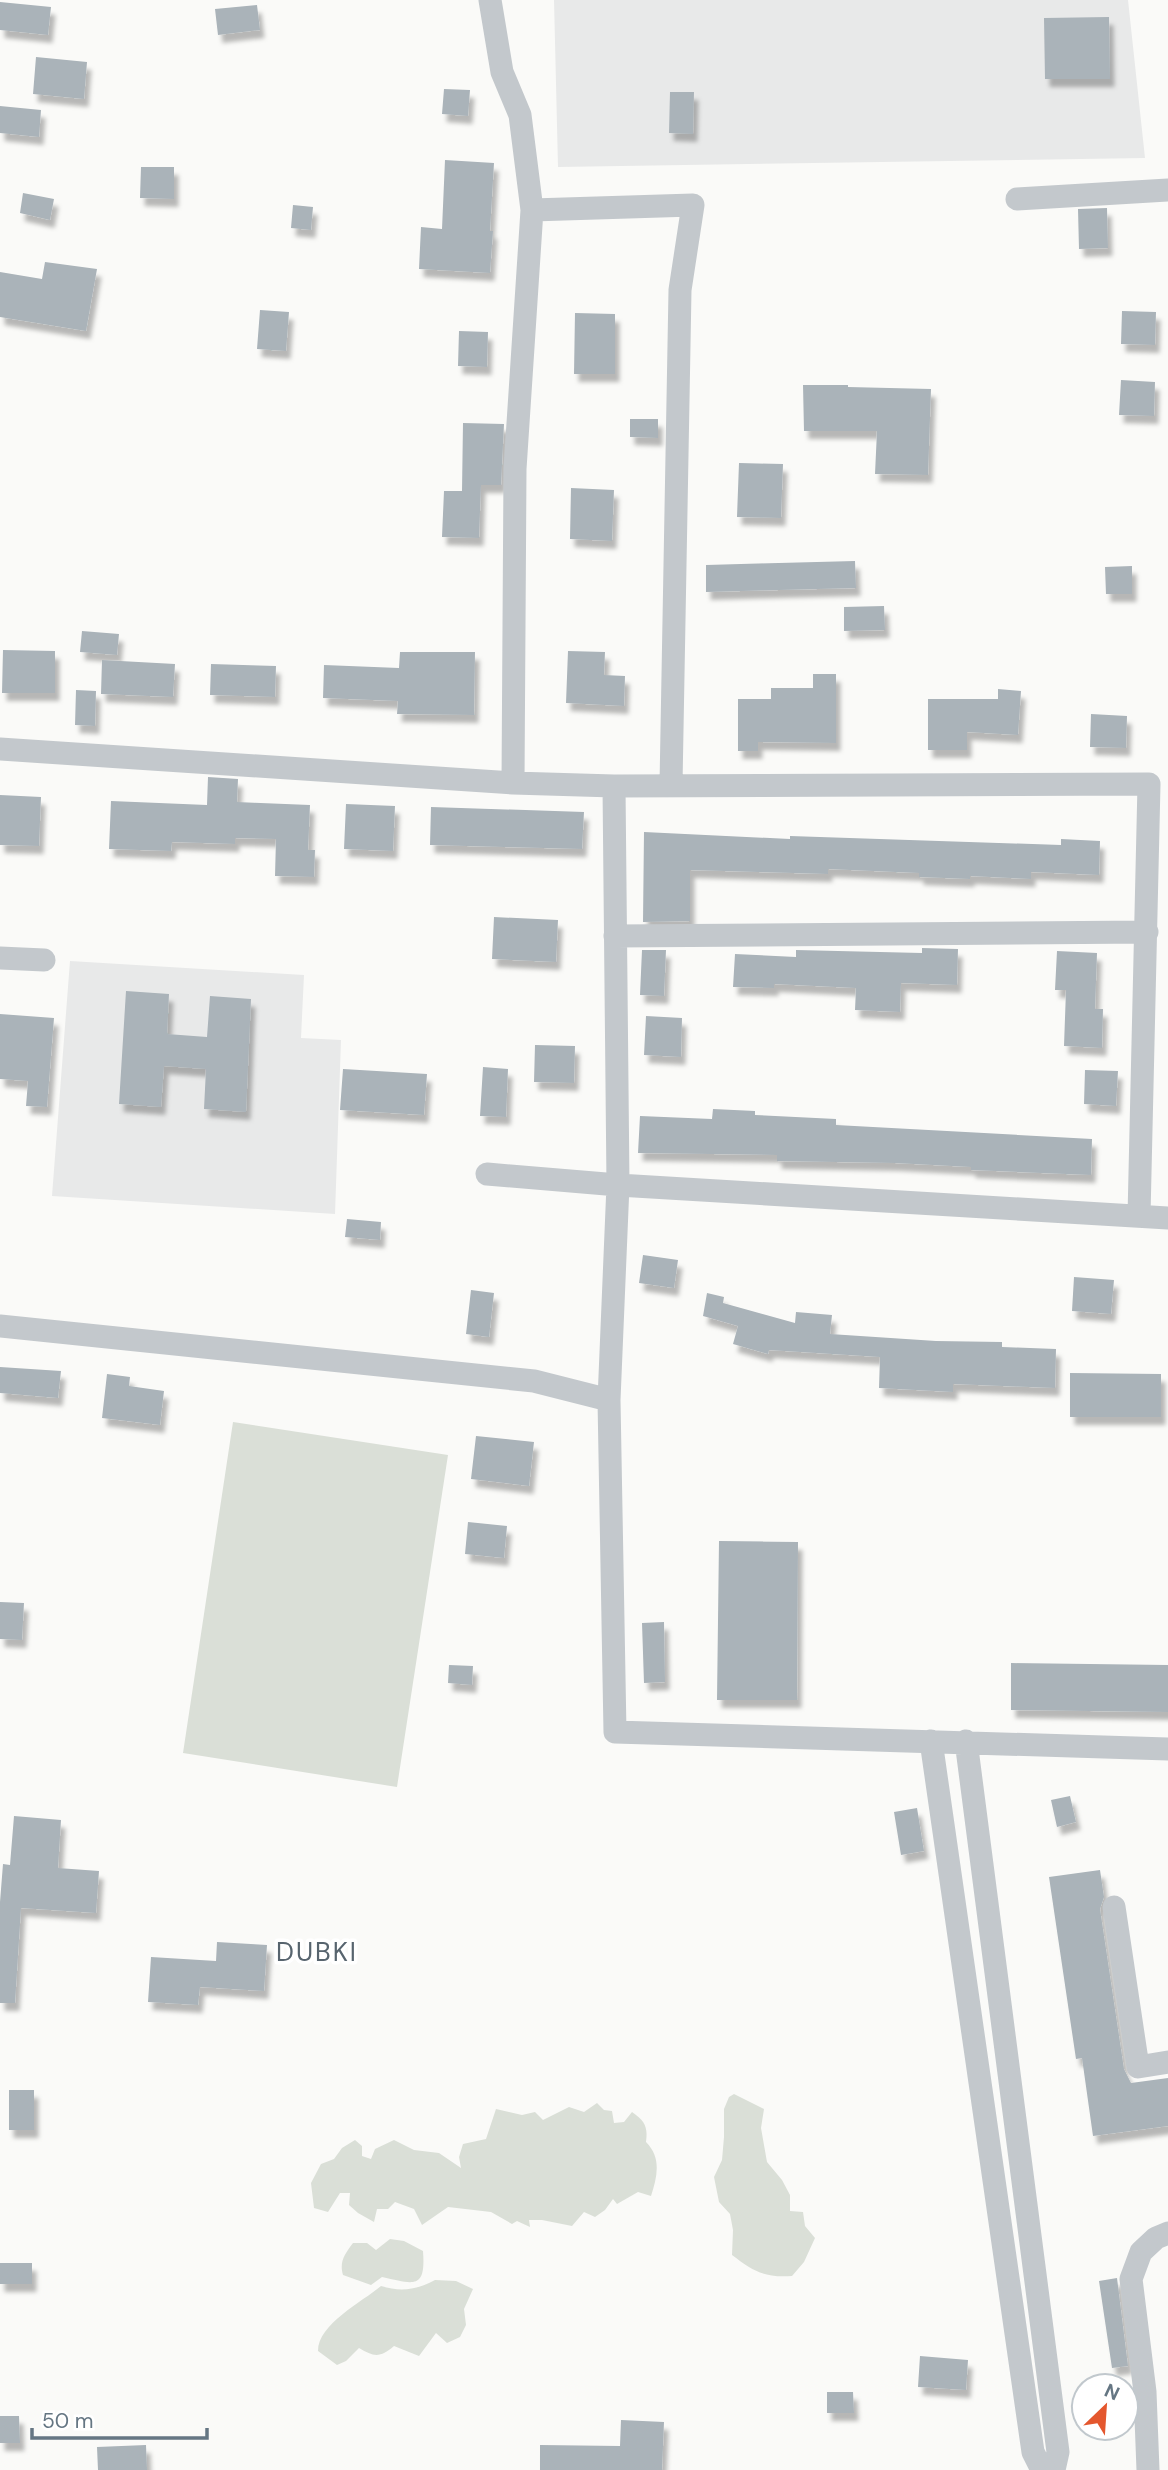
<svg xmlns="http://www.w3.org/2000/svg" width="1168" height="2470" font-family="'DM Sans',sans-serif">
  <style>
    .built { fill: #e8e9e9 }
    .green { fill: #dadfd7 }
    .building { fill: #aab3b9; filter: url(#shadow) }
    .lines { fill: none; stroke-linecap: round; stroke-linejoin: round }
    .minor { stroke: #c3c8cc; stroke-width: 23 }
    .labels { text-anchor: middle; stroke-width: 7; stroke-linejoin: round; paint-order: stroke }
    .quarter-label { font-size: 26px; letter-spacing: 2px; fill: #57646e; stroke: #fff }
  </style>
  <defs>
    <filter id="shadow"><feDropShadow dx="4.5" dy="8" stdDeviation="2" flood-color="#0004"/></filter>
  </defs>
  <rect width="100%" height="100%" fill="#fafaf8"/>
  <path class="built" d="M554 0H1128L1145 158 558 167Z
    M70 961 304 975 301 1038 341 1040 335 1214 52 1196Z"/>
  <path class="green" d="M233 1422 448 1455 397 1787 183 1753Z
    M734 2094 764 2109 761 2128 767 2162 782 2180 790 2195V2211L803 2212 805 2226 815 2238 804 2262 792 2276C764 2278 753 2271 732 2255L733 2230 730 2214 719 2202 714 2177 722 2160 724 2137V2109L729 2097Z
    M597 2103 604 2110 612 2111 614 2123 624 2122 632 2112C645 2121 648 2127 646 2142 662 2158 657 2177 651 2196L638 2192 617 2204 613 2199 605 2210 595 2217 584 2212 572 2226 542 2220H529L530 2227 517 2221 512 2224 491 2212 448 2207 422 2225 414 2209 395 2202 388 2209H377L374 2222 358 2213 349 2205 350 2193H340L328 2212 314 2208 311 2183 321 2164 334 2159 342 2148 355 2140 362 2146V2156L371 2159 375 2149 394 2140 414 2150 439 2153 461 2168 459 2157 463 2144 486 2139 496 2109 522 2115 535 2112 543 2120 569 2107 584 2112Z
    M390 2239 404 2241 423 2251C426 2290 414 2284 382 2277L371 2285 343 2275C339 2261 345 2254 353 2243H367L376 2250Z
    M435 2280 456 2281 473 2289 464 2309 466 2325 460 2337 447 2343 436 2333 419 2356 394 2346C380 2358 374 2357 359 2348L346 2361 337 2365 318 2351C318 2324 362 2302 381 2286 401 2292 416 2290 435 2280Z"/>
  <path class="building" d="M0 2 51 7 48 35 0 30Z
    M257 5 260 30 218 35 215 9Z
    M1109 17 1110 79H1045L1044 18Z
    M36 57 87 62 84 99 33 94Z
    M444 89 470 90 468 116 442 114Z
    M670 92H694L693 134 669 133Z
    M0 106 41 110 39 137 0 133Z
    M445 160 494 163 490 231H493L490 273 419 269 421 227 442 229Z
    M141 167H174V199L140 198Z
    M23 193 54 199 50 220 20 213Z
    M293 205 313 207 311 230 291 228Z
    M1107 208 1108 248 1079 249 1078 209Z
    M45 262 97 269 86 331 0 317V272L42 279Z
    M260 310 289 312 286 351 257 349Z
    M1122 311 1156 312 1155 345 1121 344Z
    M575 313 615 314V374H574Z
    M459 331 488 332 487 367 458 366Z
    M1121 380 1155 382 1154 416 1119 415Z
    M803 385H848V387L931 389 928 475 875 474 877 431H804Z
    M630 419H658V438L630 437Z
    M463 423 504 424 501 485H481L479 538 442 537 444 491H462Z
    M739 463 783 464 781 518 737 517Z
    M571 488 614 490 612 541 570 539Z
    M855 561 856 588 706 592V565Z
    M1132 566V594H1106L1105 567Z
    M884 606 885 630 844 631V607Z
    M82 631 119 634 117 655 80 652Z
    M3 650 55 651V693H2Z
    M568 651 605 652 604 675 625 676 624 706 566 703Z
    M400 652H475L474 715 397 714 398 701 323 698 324 665 399 668Z
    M102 660 175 664 173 697 101 694Z
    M211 664 276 666 275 697 210 695Z
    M813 674H836V743L758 742V751H738V699H771V688H813Z
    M998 689 1021 691 1018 735 967 732V750H928V699H998Z
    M76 690 96 691 95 726 75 725Z
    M1091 714 1127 716 1126 748 1090 747Z
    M208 777 238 779 237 802 310 805 308 850H315L314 877 275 876 276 839 235 838V844L172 842 171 851 109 849 111 801 207 805Z
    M0 795 41 797 39 846 0 845Z
    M346 804 395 806 393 851 344 849Z
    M431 807 584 812 582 849 430 845Z
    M644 832 790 839V836L1061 845V839L1100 841 1099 875 1031 872V879L970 876V879L919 877V873L828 869V874L690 870V921L643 922Z
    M494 917 558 920 556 962 492 959Z
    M922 948 958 949 957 985 901 983 900 1012 855 1010 856 988 774 984V988L733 987 735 954 796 957V950L922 953Z
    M642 950H666L664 996 640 995Z
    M1057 951 1097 953 1095 1009H1103L1102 1048 1064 1046 1066 990H1055Z
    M126 991 169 994 167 1034 207 1037 210 996 251 999 246 1112 204 1109 206 1069 164 1066 161 1107 119 1104Z
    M0 1014 54 1018 47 1107 26 1106 28 1081 0 1079Z
    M646 1016 682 1018 681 1057 644 1055Z
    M535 1045 575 1046 574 1083 534 1082Z
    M483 1067 508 1069 506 1117 480 1116Z
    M343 1069 427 1074 424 1115 340 1110Z
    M1085 1070 1118 1071 1116 1106 1084 1104Z
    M713 1109 755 1111V1115L836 1119V1125L1092 1139 1091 1175 971 1170V1167L895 1163 777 1161V1155L638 1153 640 1116 712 1119Z
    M347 1219 381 1222 380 1240 345 1237Z
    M643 1255 678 1260 674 1288 639 1283Z
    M1074 1277 1114 1280 1111 1314 1072 1311Z
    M471 1290 494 1293 489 1337 466 1334Z
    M707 1293 724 1297 723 1303 795 1323 796 1312 832 1315 830 1334 936 1341 1002 1342V1347L1056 1349 1055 1388 953 1384V1392L879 1388 880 1357 769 1350 768 1354 733 1344 738 1326 703 1316Z
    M0 1367 61 1371 58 1398 0 1393Z
    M1070 1373 1161 1374V1417H1070Z
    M107 1374 130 1377 129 1386 164 1391 160 1425 102 1418Z
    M476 1436 534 1442 529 1486 471 1479Z
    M468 1522 507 1526 504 1558 465 1554Z
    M719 1541 798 1542 797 1700H717Z
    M0 1602 24 1603 22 1640 0 1639Z
    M664 1622 665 1682 644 1683 642 1623Z
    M1011 1663 1168 1665V1712L1011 1710Z
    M449 1665 473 1666 472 1685 448 1683Z
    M1070 1796 1076 1822 1057 1827 1051 1800Z
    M917 1808 924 1851 901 1855 894 1812Z
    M14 1816 61 1820 58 1868 99 1871 96 1913 21 1908 15 2003H0V1902L3 1864 10 1865Z
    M1100 1870 1104 1897 1100 1909 1124 2069 1131 2083 1168 2078V2126L1093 2136 1082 2058 1076 2059 1049 1877Z
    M217 1942 267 1945 264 1991 200 1987 198 2005 148 2002 151 1957 216 1961Z
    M9 2090H34V2130H9Z
    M0 2263H32V2284H0Z
    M1117 2278 1128 2366 1112 2368 1099 2281Z
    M920 2356 968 2360 966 2390 918 2387Z
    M827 2392H853L854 2413H827Z
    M0 2416H19L20 2443H0Z
    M621 2420 664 2422 662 2470H540V2445L620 2446Z
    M146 2445 147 2470H98L97 2447Z"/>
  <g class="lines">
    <path class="minor" d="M490 0 502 72 520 115 532 210 693 205 680 290 671 785
      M1017 199 1168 190
      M0 749 513 783 614 786 1149 784 1139 1216
      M513 783 515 469 532 210
      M614 786 618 1185 609 1400 615 1732 1168 1749
      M615 936 1147 932
      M0 958 44 960
      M487 1174 618 1185 1168 1218
      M0 1326 534 1381 609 1400
      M931 1741 1033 2452 1042 2470
      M966 1741 1058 2452 1054 2470
      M1114 1907 1138 2067 1168 2062
      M1148 2470 1145 2392 1131 2279 1141 2252 1156 2238 1168 2233"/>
  </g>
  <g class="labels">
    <g class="quarter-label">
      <text x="317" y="1961">DUBKI</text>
    </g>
  </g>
  <g transform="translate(1105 2407) rotate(25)"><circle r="33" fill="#ffffff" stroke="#c1c8cd" stroke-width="2"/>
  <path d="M0-5L12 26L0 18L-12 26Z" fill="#e4572e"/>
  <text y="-10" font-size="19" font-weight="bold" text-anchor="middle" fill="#657683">N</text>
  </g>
  <path d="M32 2428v10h175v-10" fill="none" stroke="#657683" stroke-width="3.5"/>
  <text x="42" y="2428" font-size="21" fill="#657683" stroke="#ffffff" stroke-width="5" paint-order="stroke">50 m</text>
</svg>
